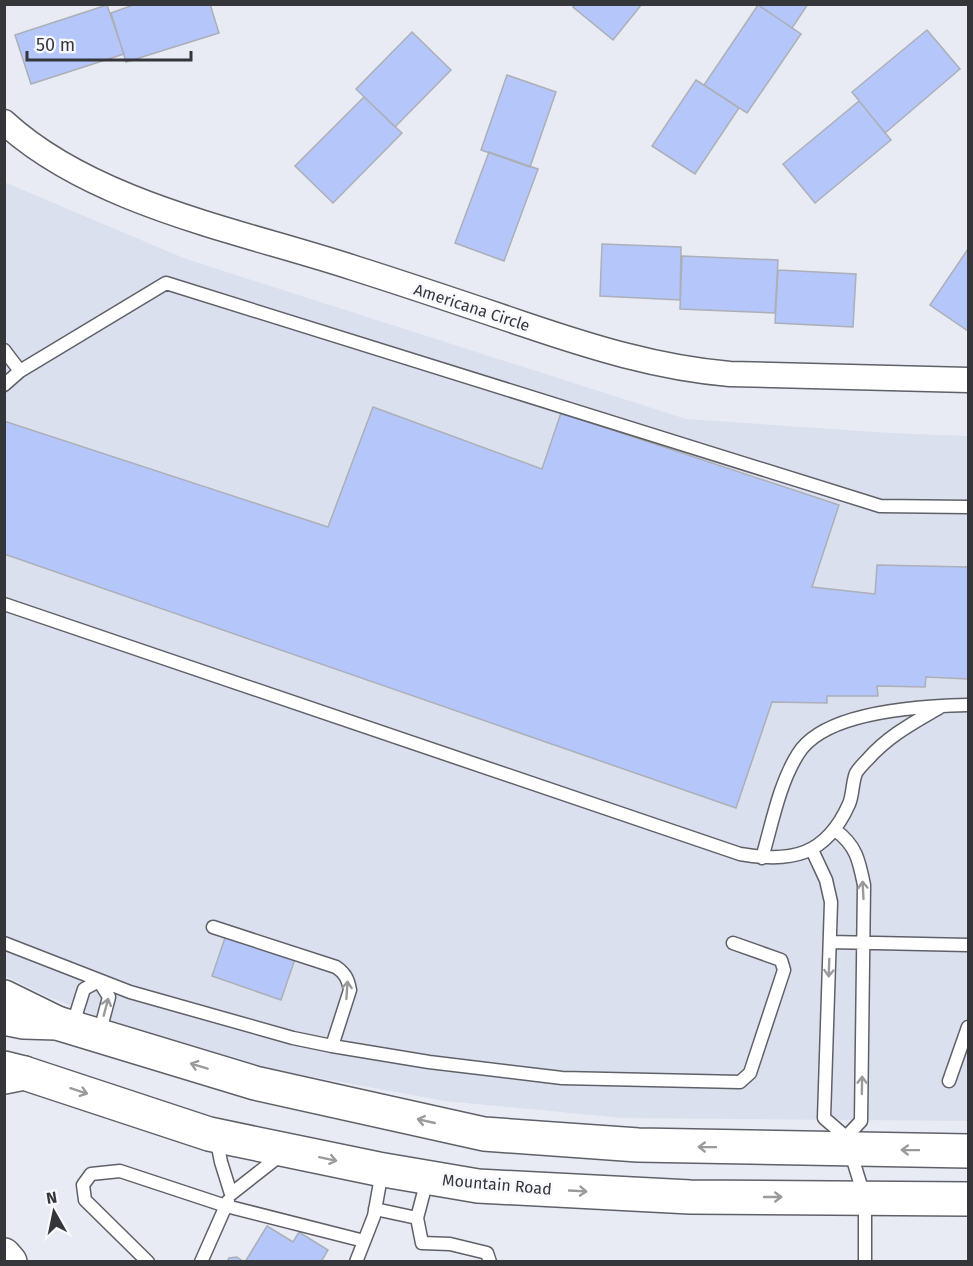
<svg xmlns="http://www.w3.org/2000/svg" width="973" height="1266" font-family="'Fira Sans',sans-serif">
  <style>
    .built { fill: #dbe0ef }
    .building { fill: #b5c7fa; stroke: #acafb7; stroke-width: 1.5 }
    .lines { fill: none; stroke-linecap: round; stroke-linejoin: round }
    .lane-casing { stroke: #5f6168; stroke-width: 15 }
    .street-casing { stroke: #5f6168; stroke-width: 27 }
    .secondary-casing { stroke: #5f6168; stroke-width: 36 }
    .primary-casing { stroke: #5f6168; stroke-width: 36 }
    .lane { stroke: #fff; stroke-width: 12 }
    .street { stroke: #fff; stroke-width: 24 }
    .secondary { stroke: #fff; stroke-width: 33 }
    .primary { stroke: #fff; stroke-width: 33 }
    .oneway { stroke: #9a9a9c }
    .labels { text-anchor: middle; stroke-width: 5; stroke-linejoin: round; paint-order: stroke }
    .street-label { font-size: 16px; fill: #35363a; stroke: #f7f9fe }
  </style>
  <rect width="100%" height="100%" fill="#e8ebf4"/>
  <path class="built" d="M4 182 186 259 686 419 890 433 968 436V1121L623 1118 445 1101 264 1068 122 1026 46 996 5 976Z"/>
  <path class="building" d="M136 4H210L219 33 126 62 111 13Z
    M575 4H642L613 40 573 7Z
    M757 4H808L792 28Z
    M107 5 124 54 31 84 15 35Z
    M758 5 801 34 747 113 704 85Z
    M927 30 960 69 885 133 852 92Z
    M412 32 451 70 395 127 356 89Z
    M507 75 556 92 530 167 481 150Z
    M696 80 739 108 695 174 652 146Z
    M364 97 402 133 333 203 295 166Z
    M859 101 891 140 815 203 783 164Z
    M489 152 538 169 504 261 455 243Z
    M602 244 681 247 680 300 600 296Z
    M968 249V331L930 305Z
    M682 256 778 260 775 313 680 309Z
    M778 270 856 274 853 327 775 323Z
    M373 407 542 469 561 413 839 505 812 587 875 594 877 565 968 567V679L926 677 925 687 877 686 878 696H827V703L772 702 736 808 4 554V421L328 527Z
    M226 935 295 959 281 1000 212 976Z
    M267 1226 293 1242 299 1232 328 1250 321 1262H245Z
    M237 1257 244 1262H227L229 1258Z"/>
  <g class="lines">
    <defs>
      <path id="lane" d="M4 350 20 371 4 385
        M20 371 166 283 880 506 968 507
        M4 604 740 854C791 863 826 856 849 804 853 795 852 783 856 773 859 768 864 763 868 759 889 735 915 722 942 706
        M835 830C856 845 859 860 864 885L861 1121 846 1137
        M812 850 826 880 831 902 824 1118 846 1137 865 1199V1262
        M762 858C772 824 779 784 798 754 824 711 922 706 968 705
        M213 927 336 967C345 973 348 979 350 990L332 1046
        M830 942 968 945
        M4 943 130 992 293 1038 332 1046 429 1062 562 1078 740 1082 750 1073 784 970 781 960 733 943
        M72 1027 84 989 99 981 109 997 99 1035
        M949 1081 968 1027
        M216 1137 221 1162 231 1194 282 1154
        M375 1209 417 1218 427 1180
        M417 1218 422 1243 450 1244 487 1253 490 1262
        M148 1262 85 1200 83 1185 91 1174 120 1171 226 1206 364 1241
        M201 1262 228 1201
        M356 1262 374 1216 382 1171"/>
      <path id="street" d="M4 122C93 204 241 231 354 268 411 286 467 305 523 324 591 347 658 368 730 374L968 380"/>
      <path id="secondary" d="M4 1018 24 1022 57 1023 255 1083 484 1134 638 1145 968 1151
        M4 1068 24 1073 209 1134 378 1169 478 1186 690 1197 968 1199"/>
      <path id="primary" d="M4 997 57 1023
        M4 1077 24 1073
        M4 1255 10 1262"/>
    </defs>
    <use href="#lane" class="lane-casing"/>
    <use href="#street" class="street-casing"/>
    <use href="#secondary" class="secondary-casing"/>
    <use href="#primary" class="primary-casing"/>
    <use href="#lane" class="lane"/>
    <use href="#street" class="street"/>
    <use href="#secondary" class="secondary"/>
    <use href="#primary" class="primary"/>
  </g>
  <defs><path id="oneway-shaft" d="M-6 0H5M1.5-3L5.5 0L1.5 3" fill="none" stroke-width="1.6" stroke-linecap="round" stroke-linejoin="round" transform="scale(1.5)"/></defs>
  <g class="oneway">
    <use href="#oneway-shaft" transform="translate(863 890) rotate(-93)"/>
    <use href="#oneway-shaft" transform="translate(829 968) rotate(92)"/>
    <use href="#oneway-shaft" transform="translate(347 990) rotate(-86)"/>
    <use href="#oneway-shaft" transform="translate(106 1007) rotate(-75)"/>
    <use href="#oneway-shaft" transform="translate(199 1066) rotate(-163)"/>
    <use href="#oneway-shaft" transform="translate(862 1085) rotate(-89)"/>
    <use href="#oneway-shaft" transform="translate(79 1091) rotate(18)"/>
    <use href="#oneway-shaft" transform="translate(426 1121) rotate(-167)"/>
    <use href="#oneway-shaft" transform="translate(707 1147) rotate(-179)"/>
    <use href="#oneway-shaft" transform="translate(910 1150) rotate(-179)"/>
    <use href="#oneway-shaft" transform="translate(328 1159) rotate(12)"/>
    <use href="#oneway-shaft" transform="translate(578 1191) rotate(3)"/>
    <use href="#oneway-shaft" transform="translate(773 1197)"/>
  </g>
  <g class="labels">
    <g class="street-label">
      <text transform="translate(472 307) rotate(18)" y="6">Americana Circle</text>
      <text transform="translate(497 1184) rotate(5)" y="6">Mountain Road</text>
    </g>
  </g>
  <rect width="973" height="1266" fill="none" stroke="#35363a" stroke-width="12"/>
  <g transform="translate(54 1212) rotate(351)" stroke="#f7f9fe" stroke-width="4.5" paint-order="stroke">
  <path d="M0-4.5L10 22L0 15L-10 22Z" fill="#35363a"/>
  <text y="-9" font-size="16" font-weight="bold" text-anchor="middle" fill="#35363a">N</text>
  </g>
  <path d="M27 51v9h164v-9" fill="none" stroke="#35363a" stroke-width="3"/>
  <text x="36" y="51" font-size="18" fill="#35363a" stroke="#f7f9fe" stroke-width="4.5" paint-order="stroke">50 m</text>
</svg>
